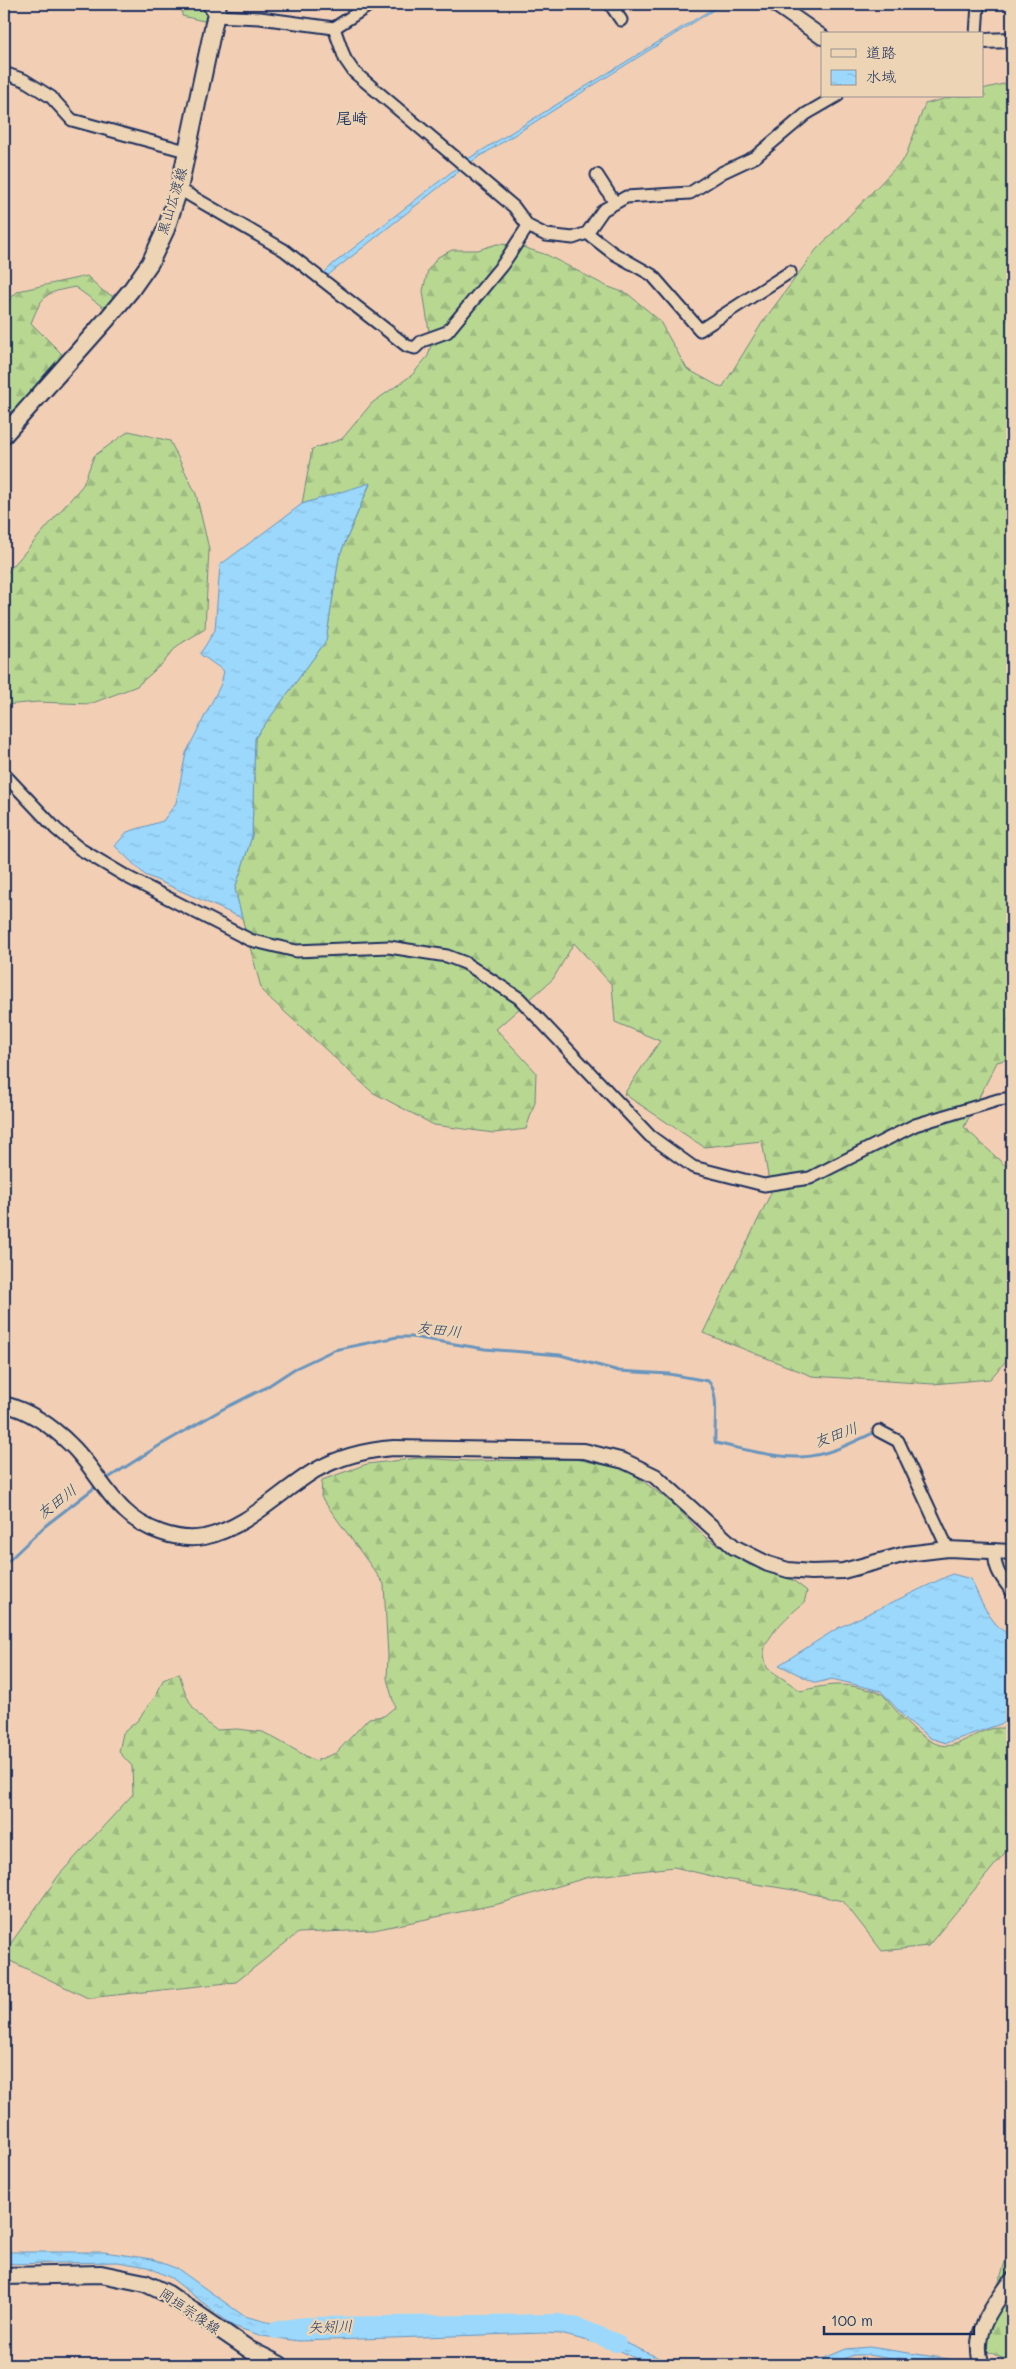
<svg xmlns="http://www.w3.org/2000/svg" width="1016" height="2369" font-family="Mali,'Klee One',sans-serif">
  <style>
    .forest { fill: url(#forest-firs); stroke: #6a8478 }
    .green { fill: #b8d892; stroke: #6a8478 }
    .water { fill: url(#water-ripples); stroke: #6894bd }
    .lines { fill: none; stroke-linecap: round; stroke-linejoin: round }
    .stream { stroke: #6894bd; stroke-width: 3 }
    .river { stroke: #9bd8fc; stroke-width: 18 }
    .minor-casing { stroke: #1b2f5e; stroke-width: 15 }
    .tertiary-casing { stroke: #1b2f5e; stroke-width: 18 }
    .secondary-casing { stroke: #1b2f5e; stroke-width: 20 }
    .minor { stroke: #edd4b5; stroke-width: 11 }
    .tertiary { stroke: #edd4b5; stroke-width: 14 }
    .secondary { stroke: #edd4b5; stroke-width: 16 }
    .labels { text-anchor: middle; stroke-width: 4.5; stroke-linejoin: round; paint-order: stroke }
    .street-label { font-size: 14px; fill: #1b2f5e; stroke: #edd4b5 }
    .water-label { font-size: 15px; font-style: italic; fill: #28406e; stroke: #edd4b5 }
    .quarter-label { font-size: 16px; font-weight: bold; fill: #1b2f5e; stroke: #edd4b5 }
  </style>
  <defs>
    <pattern id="forest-firs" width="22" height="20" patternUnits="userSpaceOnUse" patternTransform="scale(1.25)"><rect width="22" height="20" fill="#b8d892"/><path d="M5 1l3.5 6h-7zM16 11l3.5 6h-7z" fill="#9eba80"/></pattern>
    <pattern id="water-ripples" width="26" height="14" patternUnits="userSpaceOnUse" patternTransform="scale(1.25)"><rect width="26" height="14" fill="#9bd8fc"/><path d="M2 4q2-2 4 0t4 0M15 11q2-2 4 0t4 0" fill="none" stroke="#85bada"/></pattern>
  </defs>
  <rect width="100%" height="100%" fill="#f2cfb4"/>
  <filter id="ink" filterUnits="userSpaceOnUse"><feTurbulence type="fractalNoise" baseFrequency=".02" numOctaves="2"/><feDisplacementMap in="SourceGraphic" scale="10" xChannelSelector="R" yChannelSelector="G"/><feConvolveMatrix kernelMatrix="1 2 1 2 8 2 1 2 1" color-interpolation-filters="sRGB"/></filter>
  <g filter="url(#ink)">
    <path class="forest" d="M1012 82V1058L997 1062 964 1127 1011 1171 1012 1354 990 1379 933 1384 812 1376 703 1333 771 1193 762 1141 704 1147 624 1094 660 1041 615 1022 612 985 574 943 553 979 496 1029 536 1072 535 1102 526 1129 494 1133 434 1125 372 1092 262 991 242 918 235 889 252 836 255 738 326 641 339 557 370 484 302 504 312 449 342 439 372 403 412 375 428 356 431 345 423 291 428 270 438 257 452 250H478L497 244 516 245 547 255 606 286 628 294 659 320 687 369 722 388 762 323 816 250 905 158 925 104 955 96H982V89Z
      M87 276 103 291 116 298 107 310 75 287C44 293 43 294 31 323L62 354 64 361 4 430V305L18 291Z
      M129 431 170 441 196 494 209 549 205 629 177 646 163 663 137 686 90 704 38 702 4 705V573H7L83 485 94 456Z
      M419 1458 471 1461 576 1459 628 1470 672 1503 705 1537 749 1565 775 1573 794 1581 807 1591 804 1603C792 1612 766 1635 764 1652 764 1657 766 1664 767 1668L801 1691C825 1685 841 1682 865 1689 869 1690 876 1690 880 1693 885 1695 889 1703 893 1707 905 1721 921 1740 940 1745 962 1751 986 1718 1012 1731V1844L928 1946 882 1951 843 1901 800 1891 724 1879 674 1867 589 1877 498 1904 374 1930 298 1933 236 1982 88 1998 4 1958V1953L59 1875 133 1794 132 1766 119 1752 123 1733 138 1720 157 1694 163 1680 179 1673C187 1701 193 1713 216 1730L237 1729 263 1732 315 1761 336 1753 369 1718 384 1716 395 1707 387 1679 388 1656 384 1584 321 1497 322 1480 367 1464Z
      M1012 2238V2363L973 2344 999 2282Z"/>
    <path class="green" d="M182 4H206L208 22 182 16Z"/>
    <path class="water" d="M720 4H723L471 162 327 276 323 274 333 264 468 159Z
      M370 483 339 557 326 641 255 738 252 836 235 889 242 918 145 875 115 846 127 832 163 821 176 803 186 753 221 684 224 671 200 654 215 630 220 565 302 504Z
      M952 1574 971 1579C981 1602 990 1624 1012 1637V1720L946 1743 930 1738 906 1719 881 1691 832 1679 816 1683 779 1665 838 1628Z
      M4 2252H104L152 2259 178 2269 244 2316 287 2327 374 2329 516 2324 551 2325 566 2327 624 2342 674 2365H648L613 2347 560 2334 544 2333 299 2341 262 2336 233 2326 171 2278 148 2267 118 2262 4 2264Z
      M869 2347 949 2359 960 2365H928L868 2355H854L828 2365H808L846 2349Z"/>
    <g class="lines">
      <path class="stream" d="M105 1480 157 1447 223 1409 265 1388 294 1369 334 1350 397 1337H412L485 1349 560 1355 619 1371 669 1374 708 1381C720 1392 714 1426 715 1441L716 1443C740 1449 777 1458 800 1457 826 1456 850 1444 873 1433
        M4 1565 45 1526 98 1485"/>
      <path class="river" d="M276 2330 306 2326 559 2323 578 2327 617 2343"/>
      <defs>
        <path id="minor" d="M208 4 215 16 260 18 334 28 371 4
          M610 4 621 20
          M334 28 345 59 354 72 514 207 528 226 546 235 573 238 587 233 603 210 626 197 690 193 723 172 755 157 806 114 837 96
          M976 34 978 4
          M4 73 24 80 51 97 72 120 186 151
          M597 175 615 203
          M179 189 284 250 407 346 415 348 422 341 447 332 503 264 528 226
          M587 233 613 253 652 275 700 330 790 272
          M4 774 56 829 80 849 129 878 250 940 296 951 389 947 447 956 465 963 519 998 650 1136 693 1167 764 1185 810 1178 915 1125 998 1100 1012 1098
          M879 1431 898 1441 948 1549
          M995 1550C993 1569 1002 1578 1012 1592"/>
        <path id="tertiary" d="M775 4 822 37
          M982 41 1012 40
          M4 1404C30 1411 52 1426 71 1445 91 1464 104 1491 124 1510 143 1529 177 1542 204 1537 247 1528 278 1493 314 1471 339 1457 366 1450 394 1448L584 1451 624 1461 655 1476 734 1547 768 1564 788 1570 811 1572 843 1571 906 1554 948 1549 1012 1552
          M982 2365C970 2333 994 2305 1012 2280"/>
        <path id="secondary" d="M4 435 107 319 131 290 150 263 166 229 179 189 218 4
          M4 2276 101 2274 145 2283 168 2294 250 2350 280 2365"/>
      </defs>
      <use href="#minor" class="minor-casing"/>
      <use href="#tertiary" class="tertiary-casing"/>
      <use href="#secondary" class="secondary-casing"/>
      <use href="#minor" class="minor"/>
      <use href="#tertiary" class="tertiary"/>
      <use href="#secondary" class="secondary"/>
    </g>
  </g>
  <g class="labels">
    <g class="street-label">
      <text transform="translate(172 201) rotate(-73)" y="5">黒山広渡線</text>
      <text transform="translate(190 2311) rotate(34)" y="5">岡垣宗像線</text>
    </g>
    <g class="water-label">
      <text transform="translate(439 1330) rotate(6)" y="5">友田川</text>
      <text transform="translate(836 1435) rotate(-20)" y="5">友田川</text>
      <text transform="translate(57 1502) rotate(-38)" y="5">友田川</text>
      <text transform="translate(330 2327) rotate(-2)" y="5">矢矧川</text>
    </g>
    <g class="quarter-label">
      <text x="352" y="124">尾崎</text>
    </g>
  </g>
  <rect width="1016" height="2369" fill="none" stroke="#edd4b5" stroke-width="20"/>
  <rect x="10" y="10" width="996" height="2349" fill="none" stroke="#1b2f5e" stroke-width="2" filter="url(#ink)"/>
  <rect x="821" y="32" width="162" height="65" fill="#edd4b5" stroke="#999292"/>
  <rect x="831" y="49" width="25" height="8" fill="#edd4b5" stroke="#999292"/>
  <text x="866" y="58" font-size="15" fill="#1b2f5e">道路</text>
  <rect x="831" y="70" width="25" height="15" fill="url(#water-ripples)" stroke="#999292"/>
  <text x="866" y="82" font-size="15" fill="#1b2f5e">水域</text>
  <path d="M824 2326v8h150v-8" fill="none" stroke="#1b2f5e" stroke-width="2.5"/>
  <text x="831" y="2326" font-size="15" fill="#1b2f5e" stroke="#edd4b5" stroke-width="4" paint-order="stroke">100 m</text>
</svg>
